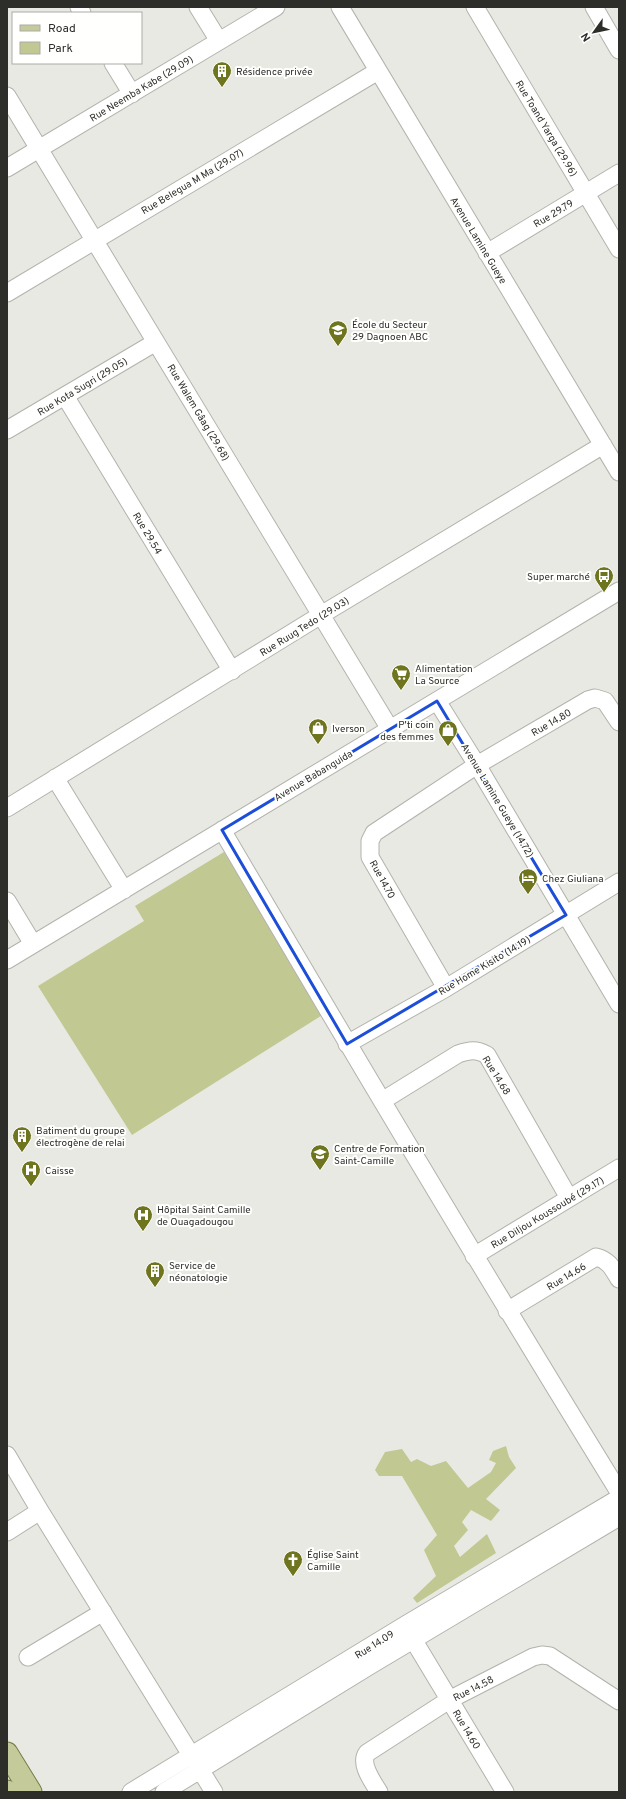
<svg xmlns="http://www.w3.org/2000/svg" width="626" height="1799" font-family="Overpass,sans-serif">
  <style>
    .green { fill: #c2c892 }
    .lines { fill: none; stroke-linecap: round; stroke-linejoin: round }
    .minor-casing { stroke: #b2b3ad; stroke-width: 19 }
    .major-casing { stroke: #777c47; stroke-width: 23 }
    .minor { stroke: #fff; stroke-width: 17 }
    .major { stroke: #c5ca9a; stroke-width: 21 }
    .marked { fill: none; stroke: #1d4ed8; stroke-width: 3; stroke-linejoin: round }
    .labels { text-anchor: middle; stroke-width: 4; stroke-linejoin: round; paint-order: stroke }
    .poi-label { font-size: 10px; fill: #2d2d2a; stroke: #fffffe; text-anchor: start }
    .street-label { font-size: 10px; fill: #2d2d2a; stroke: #fffffe }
  </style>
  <rect width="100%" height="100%" fill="#e8e9e2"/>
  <path class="green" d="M224 852 324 1014 132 1135 38 986 144 921 135 906Z
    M506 1446 509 1457 516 1468 486 1499 500 1510 491 1521 471 1510 462 1522 468 1530 454 1546 460 1557 487 1534 496 1553 417 1603 413 1598 436 1576 424 1550 437 1535 402 1476H379L375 1470 385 1452 402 1449 411 1462 417 1459 431 1466 446 1461 468 1488 491 1472 496 1463 489 1460 493 1451Z"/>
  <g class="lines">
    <defs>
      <path id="minor" d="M79 7 82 13
        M198 7 219 41
        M340 7 619 472
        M475 7 619 249
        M594 7 619 50
        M113 63 132 94
        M7 96 390 729
        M7 168 276 7
        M487 253 619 173
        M7 293 378 71
        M65 396 232 671
        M7 430 156 342
        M437 701 477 765 619 1004
        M55 778 124 890
        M7 808 321 615 603 445
        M222 830C352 1052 484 1273 619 1492
        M7 901 33 944
        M7 960 619 591
        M446 988 370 857V841L374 833 477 765 588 700 595 698 605 701 619 722
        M347 1044 446 988 619 882
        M382 1101 458 1054C470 1050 476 1049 487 1055L569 1198
        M474 1256 619 1168
        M507 1311 596 1257C609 1260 613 1269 619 1279
        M7 1455 40 1511 214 1792
        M7 1532 40 1511
        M408 1631 505 1792
        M28 1657 103 1612
        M131 1792 405 1625 619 1498
        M164 1792 371 1665 619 1517
        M379 1792C373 1782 359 1764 367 1753L449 1700 533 1657 542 1655 550 1656 619 1701"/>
      <path id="major" d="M7 1753 31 1792
        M7 1791 8 1792"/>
    </defs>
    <use href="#minor" class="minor-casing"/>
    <use href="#major" class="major-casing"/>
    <use href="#minor" class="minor"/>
    <use href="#major" class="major"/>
  </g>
  <path class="marked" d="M437 701 566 915 347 1044 222 830Z"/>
  <defs>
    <symbol id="building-pin" viewBox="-11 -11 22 30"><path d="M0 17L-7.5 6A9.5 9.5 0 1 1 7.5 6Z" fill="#6f751e" stroke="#fffffe"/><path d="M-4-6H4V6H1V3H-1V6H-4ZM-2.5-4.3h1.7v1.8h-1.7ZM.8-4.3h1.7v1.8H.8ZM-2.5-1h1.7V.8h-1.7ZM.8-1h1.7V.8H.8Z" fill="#fff"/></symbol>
    <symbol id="school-pin" viewBox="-11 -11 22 30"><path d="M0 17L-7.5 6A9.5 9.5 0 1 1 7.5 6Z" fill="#6f751e" stroke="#fffffe"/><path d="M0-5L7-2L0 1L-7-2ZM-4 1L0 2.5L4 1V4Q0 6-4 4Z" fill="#fff"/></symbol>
    <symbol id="bus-pin" viewBox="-11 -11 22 30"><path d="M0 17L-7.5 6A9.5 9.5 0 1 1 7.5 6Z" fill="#6f751e" stroke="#fffffe"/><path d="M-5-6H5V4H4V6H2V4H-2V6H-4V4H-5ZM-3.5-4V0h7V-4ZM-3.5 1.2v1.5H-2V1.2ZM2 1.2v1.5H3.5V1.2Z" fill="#fff"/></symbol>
    <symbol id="supermarket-pin" viewBox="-11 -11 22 30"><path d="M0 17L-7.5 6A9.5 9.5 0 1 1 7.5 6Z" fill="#6f751e" stroke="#fffffe"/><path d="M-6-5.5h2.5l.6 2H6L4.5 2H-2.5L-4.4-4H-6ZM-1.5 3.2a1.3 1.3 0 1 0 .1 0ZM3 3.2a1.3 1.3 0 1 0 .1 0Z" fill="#fff"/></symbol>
    <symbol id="shop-pin" viewBox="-11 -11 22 30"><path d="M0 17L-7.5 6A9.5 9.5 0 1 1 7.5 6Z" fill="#6f751e" stroke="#fffffe"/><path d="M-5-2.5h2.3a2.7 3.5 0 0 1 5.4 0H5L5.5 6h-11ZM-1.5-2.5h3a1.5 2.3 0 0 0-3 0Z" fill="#fff"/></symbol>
    <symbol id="hotel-pin" viewBox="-11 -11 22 30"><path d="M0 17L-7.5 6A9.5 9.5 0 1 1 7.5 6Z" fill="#6f751e" stroke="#fffffe"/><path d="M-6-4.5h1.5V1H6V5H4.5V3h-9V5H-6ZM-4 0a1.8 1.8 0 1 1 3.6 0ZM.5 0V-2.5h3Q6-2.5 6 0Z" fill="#fff"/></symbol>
    <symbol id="hospital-pin" viewBox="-11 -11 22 30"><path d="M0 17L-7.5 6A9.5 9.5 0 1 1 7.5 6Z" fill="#6f751e" stroke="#fffffe"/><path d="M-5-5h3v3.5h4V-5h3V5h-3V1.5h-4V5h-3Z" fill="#fff"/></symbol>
    <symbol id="church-pin" viewBox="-11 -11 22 30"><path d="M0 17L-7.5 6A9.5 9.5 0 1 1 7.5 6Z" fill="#6f751e" stroke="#fffffe"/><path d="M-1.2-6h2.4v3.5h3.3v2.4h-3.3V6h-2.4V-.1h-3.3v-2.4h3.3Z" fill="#fff"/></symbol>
  </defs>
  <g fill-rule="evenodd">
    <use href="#building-pin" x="211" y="60" width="22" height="30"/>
    <use href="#school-pin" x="327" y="319" width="22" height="30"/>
    <use href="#bus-pin" x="593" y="565" width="22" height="30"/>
    <use href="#supermarket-pin" x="390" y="663" width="22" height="30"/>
    <use href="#shop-pin" x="307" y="717" width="22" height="30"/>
    <use href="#shop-pin" x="437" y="719" width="22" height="30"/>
    <use href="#hotel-pin" x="517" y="867" width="22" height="30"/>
    <use href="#building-pin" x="11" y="1125" width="22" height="30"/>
    <use href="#school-pin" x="309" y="1143" width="22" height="30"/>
    <use href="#hospital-pin" x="20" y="1159" width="22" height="30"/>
    <use href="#hospital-pin" x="132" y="1204" width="22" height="30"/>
    <use href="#building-pin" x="144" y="1260" width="22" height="30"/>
    <use href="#church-pin" x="282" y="1549" width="22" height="30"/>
  </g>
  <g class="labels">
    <g class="poi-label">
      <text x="236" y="75">Résidence privée</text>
      <text x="352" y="328">École du Secteur<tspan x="352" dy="12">29 Dagnoen ABC</tspan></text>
      <text x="590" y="580" text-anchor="end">Super marché</text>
      <text x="415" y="672">Alimentation<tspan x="415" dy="12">La Source</tspan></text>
      <text x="434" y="728" text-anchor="end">P'ti coin<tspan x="434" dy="12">des femmes</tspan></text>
      <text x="332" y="732">Iverson</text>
      <text x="542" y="882">Chez Giuliana</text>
      <text x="36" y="1134">Batiment du groupe<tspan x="36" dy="12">électrogène de relai</tspan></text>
      <text x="334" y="1152">Centre de Formation<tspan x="334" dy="12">Saint-Camille</tspan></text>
      <text x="45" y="1174">Caisse</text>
      <text x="157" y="1213">Hôpital Saint Camille<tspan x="157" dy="12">de Ouagadougou</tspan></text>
      <text x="169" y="1269">Service de<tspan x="169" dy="12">néonatologie</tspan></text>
      <text x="307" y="1558">Église Saint<tspan x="307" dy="12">Camille</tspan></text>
    </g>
    <g class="street-label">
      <text transform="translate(141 88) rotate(-31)" y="4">Rue Neemba Kabe (29.09)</text>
      <text transform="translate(547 128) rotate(59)" y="4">Rue Toand Yarga (29.96)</text>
      <text transform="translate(192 181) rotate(-31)" y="4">Rue Belegua M Ma (29.07)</text>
      <text transform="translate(553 213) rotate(-31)" y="4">Rue 29.79</text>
      <text transform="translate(479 240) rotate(59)" y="4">Avenue Lamine Gueye</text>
      <text transform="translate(82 386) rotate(-31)" y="4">Rue Kota Sugri (29.05)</text>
      <text transform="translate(199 412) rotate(59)" y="4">Rue Walem Gâag (29.68)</text>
      <text transform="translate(148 533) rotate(59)" y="4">Rue 29.54</text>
      <text transform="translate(304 626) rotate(-32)" y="4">Rue Ruug Tedo (29.03)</text>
      <text transform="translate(551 722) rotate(-30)" y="4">Rue 14.80</text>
      <text transform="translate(313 775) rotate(-31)" y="4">Avenue Babanguida</text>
      <text transform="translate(498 800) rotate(59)" y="4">Avenue Lamine Gueye (14.72)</text>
      <text transform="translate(383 879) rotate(61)" y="4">Rue 14.70</text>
      <text transform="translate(484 965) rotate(-31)" y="4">Rue Home Kisito (14.19)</text>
      <text transform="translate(497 1075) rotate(58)" y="4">Rue 14.68</text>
      <text transform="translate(547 1212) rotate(-31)" y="4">Rue Diljou Koussoubé (29.17)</text>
      <text transform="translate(566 1276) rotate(-31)" y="4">Rue 14.66</text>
      <text transform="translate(374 1644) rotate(-32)" y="4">Rue 14.09</text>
      <text transform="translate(473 1688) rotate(-27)" y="4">Rue 14.58</text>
      <text transform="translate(467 1729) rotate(59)" y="4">Rue 14.60</text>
    </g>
  </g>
  <rect width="626" height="1799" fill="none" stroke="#2d2d2a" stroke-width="16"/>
  <rect x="12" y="12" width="130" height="52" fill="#fffffe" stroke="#ababa9"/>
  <rect x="20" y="25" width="20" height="6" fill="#c5ca9a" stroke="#ababa9"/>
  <text x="48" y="32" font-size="12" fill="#2d2d2a">Road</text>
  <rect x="20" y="42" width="20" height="12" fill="#c2c892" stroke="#ababa9"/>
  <text x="48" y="52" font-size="12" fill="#2d2d2a">Park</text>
  <g transform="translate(594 32) rotate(237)" stroke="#fffffe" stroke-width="3" paint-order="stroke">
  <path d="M0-3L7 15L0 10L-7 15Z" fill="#2d2d2a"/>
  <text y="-6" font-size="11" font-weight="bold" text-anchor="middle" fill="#2d2d2a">N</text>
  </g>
</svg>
